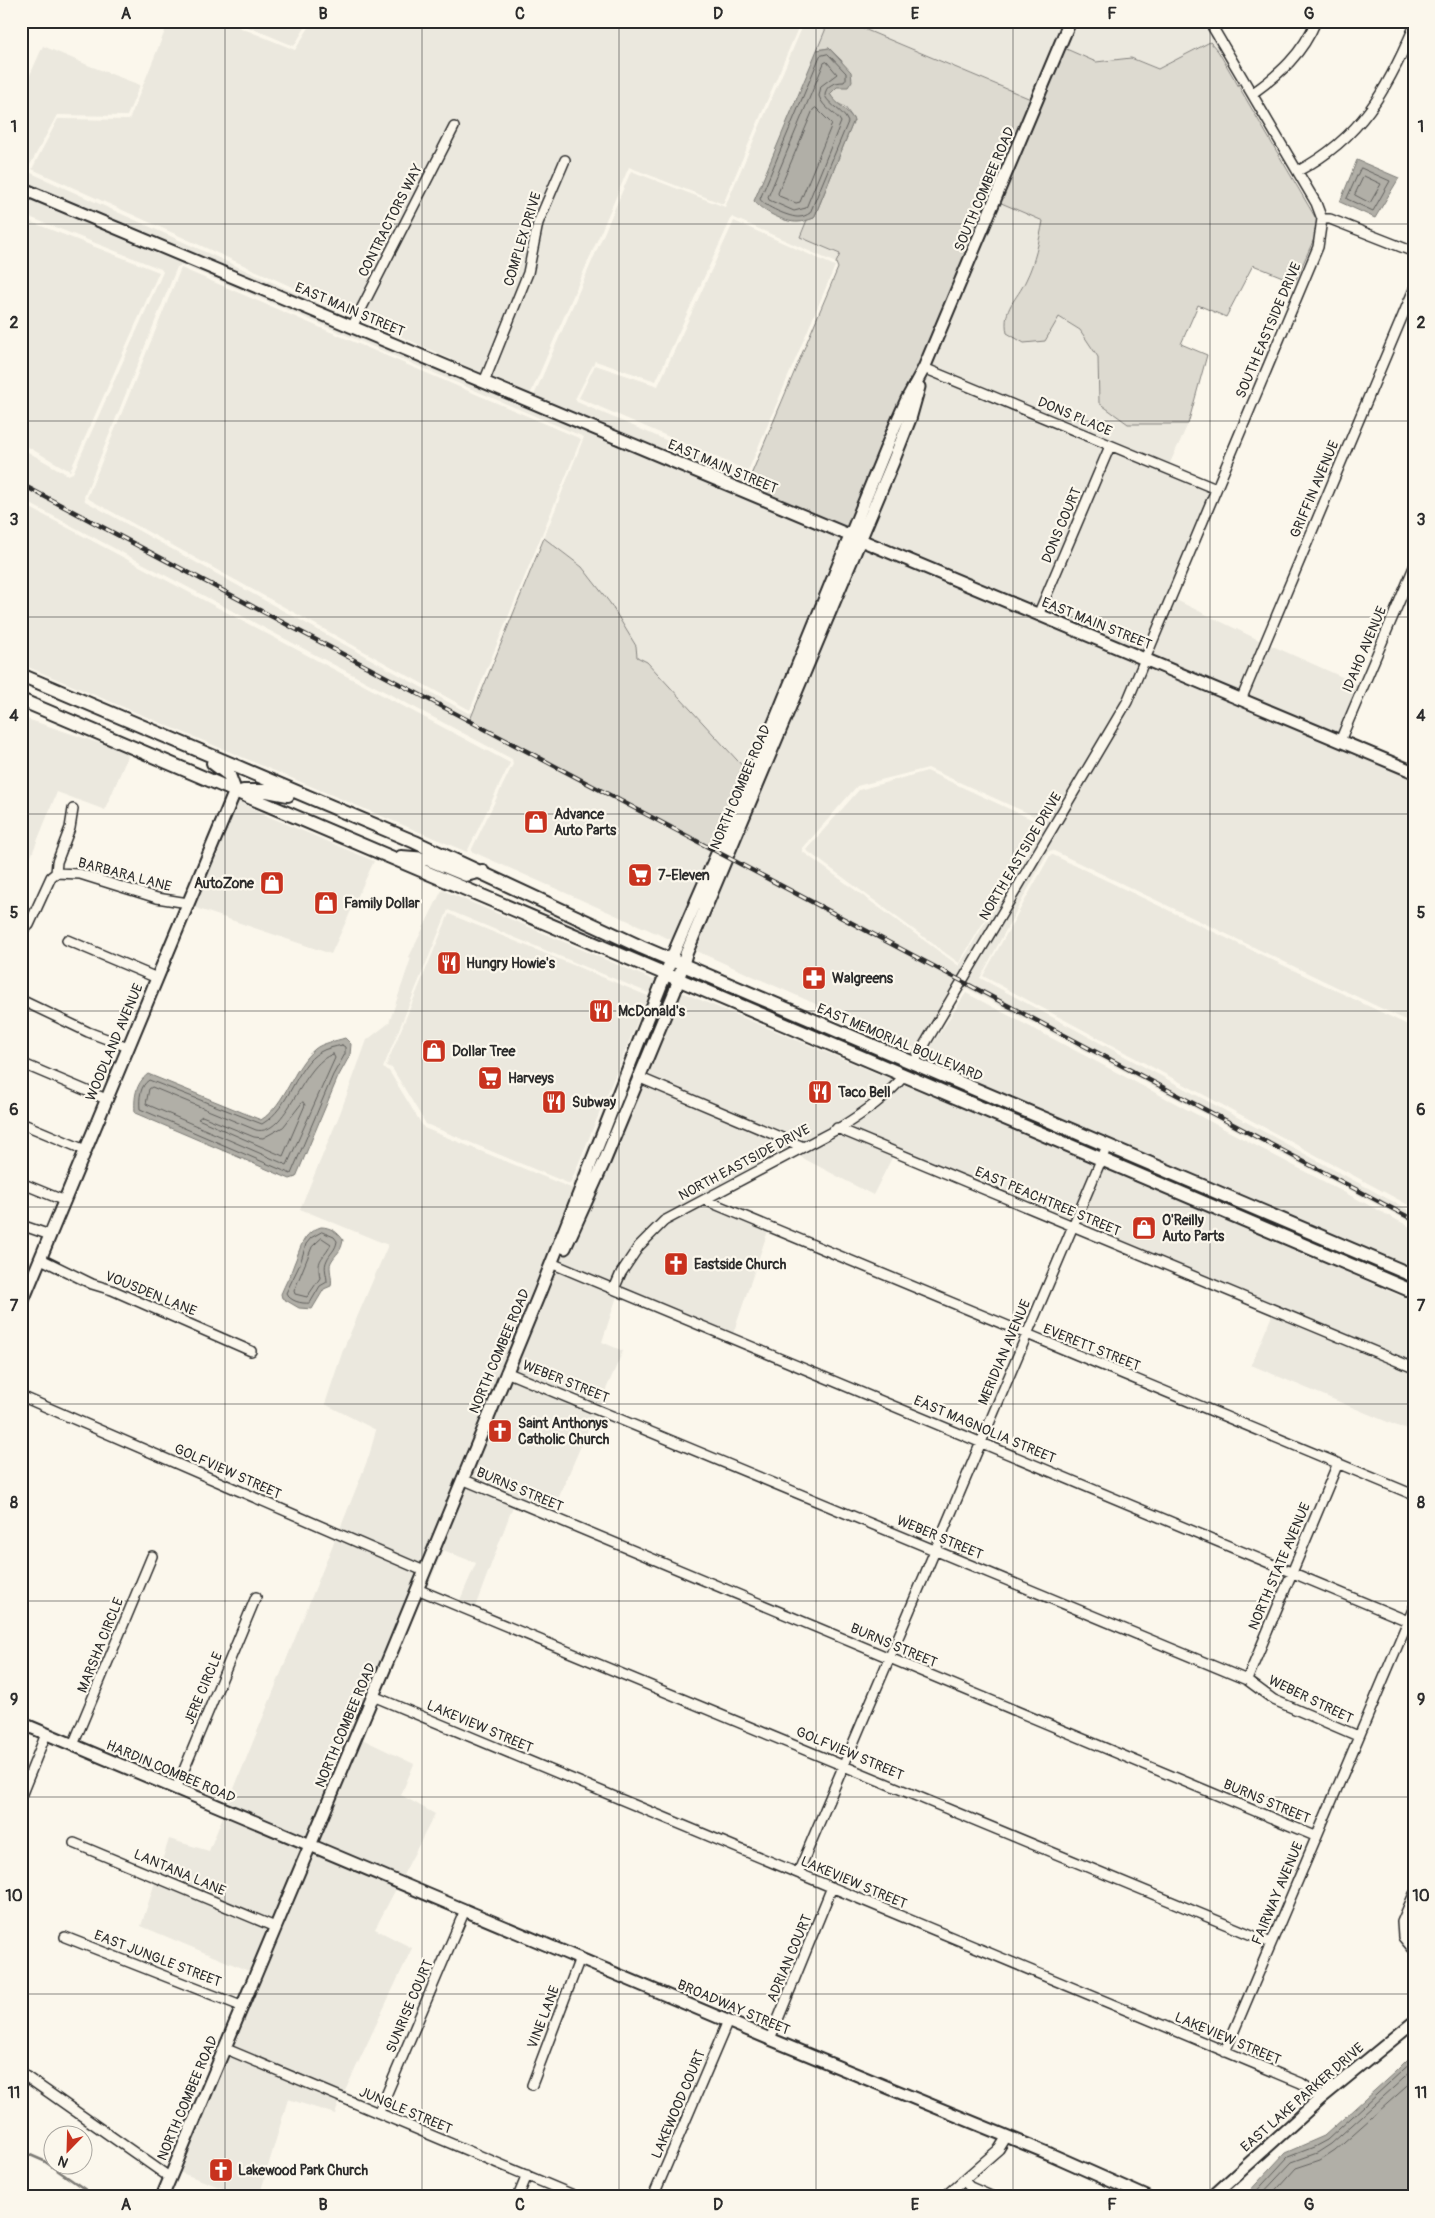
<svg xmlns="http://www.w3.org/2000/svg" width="1435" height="2218" font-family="Pangolin,sans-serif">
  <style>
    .built { fill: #ebe8de; fill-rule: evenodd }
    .green { fill: #dddad0; stroke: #84827e }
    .water { fill: #b1afa7; stroke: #7b7a75 }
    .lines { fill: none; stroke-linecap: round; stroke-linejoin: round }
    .shore { stroke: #61605d; stroke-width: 1 }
    .stream { stroke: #7b7a75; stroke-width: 2.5 }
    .street-casing { stroke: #2b2b2b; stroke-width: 12 }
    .secondary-casing { stroke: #2b2b2b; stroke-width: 15 }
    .primary-casing { stroke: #2b2b2b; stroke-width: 16 }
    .street { stroke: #fbf7ec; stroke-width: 9 }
    .secondary { stroke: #fbf7ec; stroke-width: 11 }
    .primary { stroke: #fbf7ec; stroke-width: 12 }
    .rail-casing { stroke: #2b2b2b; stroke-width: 4.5 }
    .rail { stroke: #fbf7ec; stroke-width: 2.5; stroke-dasharray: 8; stroke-linecap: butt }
    .grid { fill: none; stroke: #2b2b2b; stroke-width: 1; stroke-opacity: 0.55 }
    .labels { text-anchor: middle; stroke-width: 4.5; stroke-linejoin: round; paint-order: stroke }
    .street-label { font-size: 14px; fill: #2b2b2b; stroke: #fbf7ec }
    .poi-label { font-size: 14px; font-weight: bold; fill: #2b2b2b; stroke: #fbf7ec; text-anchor: start }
    .neatline { fill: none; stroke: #2b2b2b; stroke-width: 2 }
    .grid-label { font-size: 16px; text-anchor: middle; font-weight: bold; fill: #2b2b2b }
  </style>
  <rect width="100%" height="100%" fill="#fbf7ec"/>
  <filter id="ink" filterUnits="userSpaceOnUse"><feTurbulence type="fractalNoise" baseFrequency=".02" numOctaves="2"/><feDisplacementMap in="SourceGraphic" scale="10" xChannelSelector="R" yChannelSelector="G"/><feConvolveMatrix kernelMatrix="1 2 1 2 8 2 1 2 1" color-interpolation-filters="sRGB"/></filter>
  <g filter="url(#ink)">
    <path class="built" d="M169 21H224L295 50 313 21H801L723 204 629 167 530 395 32 169 58 119 129 120Z
      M234 21H276L289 27 293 26 296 21H309L294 46Z
      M805 21H829L754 201 760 208 791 222 807 220 800 237 840 254 836 263 732 217 656 381 595 361 575 399 577 402 747 475 751 473 782 399 746 487 533 398 631 171 725 207Z
      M845 21H1066L1033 100Z
      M1075 21H1204L1221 49 1218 51 1209 42 1158 69 1131 58 1096 62 1064 48Z
      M43 46 90 66 140 85 127 116 57 115 29 167V172L351 318 350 321 21 183V95Z
      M21 193 844 539 748 772 647 662 637 657 636 646 610 603 582 567 544 538 584 437 182 265 177 267 84 497 85 501 468 713 473 712 470 720 682 832 714 852 674 941 471 851 513 764 512 759 21 499V448L68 475 73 473 163 272 161 269 27 216 24 217 21 222Z
      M999 202 1043 220 1038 249 1026 281 1012 302 1059 317 1080 330 1098 357 1099 403 1128 424H1188L1169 465 930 366Z
      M26 220 159 272 70 471 21 443V230Z
      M734 221 835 266 748 471 579 398 595 365 658 386Z
      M181 268 581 439 470 710 87 498Z
      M927 374 1104 448 1036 609 865 537 914 421Z
      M1112 452 1210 492 1144 654 1043 612Z
      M1217 496 1176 600 1261 641 1239 694 1151 657Z
      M21 503 510 763 467 852 21 664Z
      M861 546 1140 662 1124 700 917 1049 692 949ZM928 768 1043 820 1045 823 959 966 803 852 802 849 857 786Z
      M1268 644 1360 685 1338 735 1246 697Z
      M1148 665 1414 777V1024L1052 850 1048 852 980 978 1414 1213V1224L968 989 964 991 932 1038Z
      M21 717 129 753 105 810 57 792 21 881Z
      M927 771 1042 824 959 963 806 850 859 790Z
      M236 799 265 815 374 861 331 954 193 907Z
      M1051 854 1414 1028V1208L983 976Z
      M442 890 658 982 548 1261 423 1565 340 1529 369 1456 376 1430 325 1404 343 1350 388 1245 300 1209 339 1116 367 1040 389 1023 411 958 409 957ZM448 910 651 994 571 1188 424 1128 389 1071 383 1068Z
      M449 914 648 996 570 1184 426 1124 392 1068 386 1066Z
      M665 985 672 988 601 1161 568 1231Z
      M679 991 895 1081 886 1091 865 1107 839 1123H835L802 1141 644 1074Z
      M966 993 1414 1229V1269L922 1060Z
      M641 1083 791 1147 661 1218 635 1244 612 1284 559 1261 567 1251Z
      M903 1084 1095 1164 1070 1221 847 1128 890 1098Z
      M837 1133 893 1156 873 1195 799 1156 780 1163Z
      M1102 1167 1205 1210 1414 1302V1363L1251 1294 1078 1224Z
      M705 1205 768 1231 733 1334 620 1287 642 1249 666 1225Z
      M553 1269 617 1296 602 1342 623 1351 599 1405 512 1369Z
      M1273 1313 1414 1373V1433L1251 1365Z
      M509 1377 595 1413 552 1513 468 1476Z
      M464 1485 513 1506 475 1607 423 1586ZM443 1550 476 1563 460 1600 428 1587Z
      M336 1537 419 1573 308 1840 227 1806Z
      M360 1738 414 1764 401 1795 435 1814 401 1879 315 1843Z
      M224 1814 304 1849 273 1922 158 1873 169 1839 209 1851Z
      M312 1852 397 1887 375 1929 412 1948 344 2093 229 2046Z
      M155 1882 269 1930 251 1972 141 1926Z
      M226 2054 340 2101 335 2114 288 2099 259 2197H247L176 2171Z"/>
    <path class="green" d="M829 21H845L1033 100 969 254 847 530 746 487 838 268 836 263 840 254 800 237 807 220 814 218 854 120 845 107 835 102 829 93 837 87 842 61 829 48 817 50Z
      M1210 42 1218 51 1318 222 1317 232 1295 282 1253 265 1226 317 1198 305 1181 344 1207 355 1188 424H1128L1099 403 1098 357 1080 330 1059 317 1045 341 1024 343 1007 333C1002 308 1017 300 1026 280 1035 262 1039 241 1043 221L999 202 1064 48 1096 62 1131 58 1158 69Z
      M544 538 582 567 610 603 636 646 637 657 647 662 748 772 714 852 682 832 470 720Z"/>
    <path class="water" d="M829 48 851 72 852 81 848 87H837L830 94C836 104 847 109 854 120L814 218C808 220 803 222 798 222 785 223 762 211 754 201L817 50Z
      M1357 160 1399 178 1375 218 1340 202Z
      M345 1038 351 1044 350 1055 338 1077 296 1177 290 1179 135 1113C134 1098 135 1084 148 1074L261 1120C287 1103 292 1068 315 1049 322 1043 336 1041 345 1038Z
      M321 1227C330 1227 338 1232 343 1240 341 1253 336 1253 331 1262 328 1268 333 1278 331 1286L324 1289 312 1309 299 1308 282 1298 281 1294C285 1284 291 1274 294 1264 301 1248 302 1233 321 1227Z
      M1414 2053V2197H1244L1285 2153 1324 2136 1395 2072Z"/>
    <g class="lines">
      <path class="shore" d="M828 54 846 73V79L844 82C835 82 825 85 825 96 831 107 843 110 848 122L810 213C807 215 803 217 799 217 791 218 763 206 760 199L820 56Z
        M827 62 837 74 821 86 819 96C823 109 836 112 841 122L806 208 794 211 769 200 768 197 824 63Z
        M816 108 832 124 800 202 796 203 779 196 778 193 813 110Z
        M1361 168 1390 181 1373 211 1347 199Z
        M1364 176 1381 184 1370 203 1355 195Z
        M342 1045 345 1047V1054L333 1075 291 1174 140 1109C139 1098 140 1086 149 1080L262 1124C291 1107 295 1066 320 1052 326 1048 335 1047 342 1045Z
        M333 1054 335 1058 287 1165 146 1104 149 1089 152 1087 256 1130C287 1137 301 1064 333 1054Z
        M303 1102 305 1105 283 1156 198 1119 202 1116 254 1137 263 1138 283 1127Z
        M322 1232 334 1237 337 1241C336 1250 330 1253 327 1260 323 1268 327 1274 327 1282L320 1286 310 1303C301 1304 290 1301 286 1293L300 1264 306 1244 311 1238Z
        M322 1238 331 1244C324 1260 316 1256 320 1278L307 1297 295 1294 294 1291 312 1247Z
        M1251 2197 1288 2157 1314 2147 1327 2140 1414 2060
        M1259 2197 1292 2162 1317 2153 1331 2144 1414 2069
        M1270 2197 1296 2168 1320 2160 1335 2150 1414 2080"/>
      <path class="stream" d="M21 2151 44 2161 96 2197"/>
      <defs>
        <path id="street" d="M1253 93C1280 74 1303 53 1316 21
          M1298 171C1361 138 1387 90 1414 27
          M1322 219H1330L1414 252
          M352 327 454 127
          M924 368 1216 489
          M484 382 528 273 538 223 565 160
          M1038 615 1110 446
          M1241 700 1414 289
          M1340 741 1414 567
          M56 873 80 874 157 898 188 903
          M21 930 29 925 51 877 56 873 57 862 70 828 73 809
          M67 940 157 978
          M21 1000 88 1032 128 1047
          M21 1063 106 1099
          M913 1064 1127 702 1318 247 1322 219 1316 203 1209 21
          M638 1077 801 1146
          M21 1123 85 1150
          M837 1128 1414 1368
          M21 1183 65 1201
          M705 1200 1414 1495
          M21 1225 50 1235
          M41 1259 92 1284 112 1290 251 1351
          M551 1263 1408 1621
          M614 1289 621 1273 639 1246 664 1221 841 1127C865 1112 885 1098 904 1076
          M506 1372 1247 1680 1274 1700 1358 1736
          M21 1396 424 1571
          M462 1479 1315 1836
          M417 1589 1271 1943
          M1247 1680 1338 1463
          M373 1696 1301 2083 1307 2087 1320 2099
          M73 1745 152 1556
          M176 1789 256 1597
          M21 1796 46 1734
          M74 1843 275 1927
          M798 1873 1107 1146
          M1414 1894 1402 1922 1403 1937 1414 1950
          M65 1937 241 2006
          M770 2039 832 1887
          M224 2048 578 2197
          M1225 2052 1414 1607
          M21 2073 169 2177
          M532 2085 580 1958
          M379 2112 465 1910
          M963 2180 970 2187 993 2197
          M518 2197 527 2175
          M653 2197 728 2021
          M944 2197 999 2149 1007 2136"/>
        <path id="secondary" d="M21 188 1414 772
          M565 1248 604 1162 675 991 686 954 893 462 910 419 919 387
          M21 1305 235 791
          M21 1723 770 2039 1050 2154 1147 2197
          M162 2197 391 1653 540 1292 675 950 774 723 895 426 907 399 924 368 1070 21
          M1212 2197 1320 2099 1414 2022"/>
        <path id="primary" d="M21 675 415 842 641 947 1414 1276
          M21 700 1414 1292
          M213 763 229 775 235 791
          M243 791H267L288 795
          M401 857 427 859 466 875 482 871"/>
      </defs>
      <use href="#street" class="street-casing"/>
      <use href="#secondary" class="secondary-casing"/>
      <use href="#primary" class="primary-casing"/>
      <use href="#street" class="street"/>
      <use href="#secondary" class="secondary"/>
      <use href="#primary" class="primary"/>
      <defs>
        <path id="rail" d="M21 484 1414 1220"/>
      </defs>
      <use href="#rail" class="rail-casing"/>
      <use href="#rail" class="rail"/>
    </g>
  </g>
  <path class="grid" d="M225 21V2197M422 21V2197M619 21V2197M816 21V2197M1013 21V2197M1210 21V2197M21 224H1414M21 421H1414M21 617H1414M21 814H1414M21 1011H1414M21 1207H1414M21 1404H1414M21 1601H1414M21 1797H1414M21 1994H1414"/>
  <defs>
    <symbol id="shop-square" viewBox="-11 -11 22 22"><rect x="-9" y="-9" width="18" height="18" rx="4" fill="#c8321e" stroke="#fbf7ec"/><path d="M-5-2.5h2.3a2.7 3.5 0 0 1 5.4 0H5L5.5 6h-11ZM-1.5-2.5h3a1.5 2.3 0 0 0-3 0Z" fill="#fff"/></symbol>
    <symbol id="supermarket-square" viewBox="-11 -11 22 22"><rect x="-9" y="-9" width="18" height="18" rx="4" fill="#c8321e" stroke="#fbf7ec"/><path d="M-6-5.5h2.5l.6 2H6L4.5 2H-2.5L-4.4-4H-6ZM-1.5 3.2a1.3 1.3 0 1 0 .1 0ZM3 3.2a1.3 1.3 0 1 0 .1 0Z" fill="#fff"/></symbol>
    <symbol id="restaurant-square" viewBox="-11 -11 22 22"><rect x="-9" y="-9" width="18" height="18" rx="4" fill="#c8321e" stroke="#fbf7ec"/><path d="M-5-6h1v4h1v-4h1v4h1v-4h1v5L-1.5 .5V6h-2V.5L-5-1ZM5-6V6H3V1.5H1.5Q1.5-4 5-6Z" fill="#fff"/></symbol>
    <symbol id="pharmacy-square" viewBox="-11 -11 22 22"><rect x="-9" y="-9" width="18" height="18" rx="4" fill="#c8321e" stroke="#fbf7ec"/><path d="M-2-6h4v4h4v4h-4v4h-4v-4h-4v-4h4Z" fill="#fff"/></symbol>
    <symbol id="church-square" viewBox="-11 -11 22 22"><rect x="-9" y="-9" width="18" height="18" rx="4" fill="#c8321e" stroke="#fbf7ec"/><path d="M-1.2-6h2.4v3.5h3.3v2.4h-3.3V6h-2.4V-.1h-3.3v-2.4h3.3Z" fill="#fff"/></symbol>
  </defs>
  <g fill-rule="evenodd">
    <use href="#shop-square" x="522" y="808" width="28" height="28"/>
    <use href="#supermarket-square" x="626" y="861" width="28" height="28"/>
    <use href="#shop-square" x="258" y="869" width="28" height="28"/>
    <use href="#shop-square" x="312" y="889" width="28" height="28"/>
    <use href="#restaurant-square" x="435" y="949" width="28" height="28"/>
    <use href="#pharmacy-square" x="800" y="964" width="28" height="28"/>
    <use href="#restaurant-square" x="587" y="997" width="28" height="28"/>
    <use href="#shop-square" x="420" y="1037" width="28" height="28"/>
    <use href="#supermarket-square" x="476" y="1064" width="28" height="28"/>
    <use href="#restaurant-square" x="806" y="1078" width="28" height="28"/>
    <use href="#restaurant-square" x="540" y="1088" width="28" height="28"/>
    <use href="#shop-square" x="1130" y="1214" width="28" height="28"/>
    <use href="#church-square" x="662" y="1250" width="28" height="28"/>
    <use href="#church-square" x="486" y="1417" width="28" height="28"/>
    <use href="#church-square" x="207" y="2156" width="28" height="28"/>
  </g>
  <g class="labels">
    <g class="street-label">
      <text transform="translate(984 189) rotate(-67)" y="5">SOUTH COMBEE ROAD</text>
      <text transform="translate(390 220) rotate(-63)" y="5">CONTRACTORS WAY</text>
      <text transform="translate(522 239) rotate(-73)" y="5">COMPLEX DRIVE</text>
      <text transform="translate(350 309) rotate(23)" y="5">EAST MAIN STREET</text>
      <text transform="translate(1268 330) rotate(-67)" y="5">SOUTH EASTSIDE DRIVE</text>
      <text transform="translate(1075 416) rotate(23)" y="5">DONS PLACE</text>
      <text transform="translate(723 466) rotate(23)" y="5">EAST MAIN STREET</text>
      <text transform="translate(1314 489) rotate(-67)" y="5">GRIFFIN AVENUE</text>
      <text transform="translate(1061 525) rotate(-67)" y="5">DONS COURT</text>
      <text transform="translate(1097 623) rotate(22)" y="5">EAST MAIN STREET</text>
      <text transform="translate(1364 649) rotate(-67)" y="5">IDAHO AVENUE</text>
      <text transform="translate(740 787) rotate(-67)" y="5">NORTH COMBEE ROAD</text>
      <text transform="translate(1020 856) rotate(-59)" y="5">NORTH EASTSIDE DRIVE</text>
      <text transform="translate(125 874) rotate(15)" y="5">BARBARA LANE</text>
      <text transform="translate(114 1042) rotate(-67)" y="5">WOODLAND AVENUE</text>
      <text transform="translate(900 1042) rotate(23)" y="5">EAST MEMORIAL BOULEVARD</text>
      <text transform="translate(744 1162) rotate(-28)" y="5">NORTH EASTSIDE DRIVE</text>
      <text transform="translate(1048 1201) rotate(23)" y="5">EAST PEACHTREE STREET</text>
      <text transform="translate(151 1293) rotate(22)" y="5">VOUSDEN LANE</text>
      <text transform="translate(1092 1347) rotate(22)" y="5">EVERETT STREET</text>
      <text transform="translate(499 1351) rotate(-67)" y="5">NORTH COMBEE ROAD</text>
      <text transform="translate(1004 1352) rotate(-67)" y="5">MERIDIAN AVENUE</text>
      <text transform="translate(566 1381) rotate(22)" y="5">WEBER STREET</text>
      <text transform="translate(985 1429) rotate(23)" y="5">EAST MAGNOLIA STREET</text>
      <text transform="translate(228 1471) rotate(24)" y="5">GOLFVIEW STREET</text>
      <text transform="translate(520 1489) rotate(23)" y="5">BURNS STREET</text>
      <text transform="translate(940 1537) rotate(23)" y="5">WEBER STREET</text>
      <text transform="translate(1279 1566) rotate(-67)" y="5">NORTH STATE AVENUE</text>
      <text transform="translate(100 1645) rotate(-68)" y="5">MARSHA CIRCLE</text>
      <text transform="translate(894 1645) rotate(23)" y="5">BURNS STREET</text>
      <text transform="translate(203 1688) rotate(-67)" y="5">JERE CIRCLE</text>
      <text transform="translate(1311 1699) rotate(26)" y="5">WEBER STREET</text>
      <text transform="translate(345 1725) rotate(-67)" y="5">NORTH COMBEE ROAD</text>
      <text transform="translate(480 1726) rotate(23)" y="5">LAKEVIEW STREET</text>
      <text transform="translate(850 1753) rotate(23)" y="5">GOLFVIEW STREET</text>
      <text transform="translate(171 1771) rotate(23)" y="5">HARDIN COMBEE ROAD</text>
      <text transform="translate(1267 1801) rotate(23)" y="5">BURNS STREET</text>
      <text transform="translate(180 1872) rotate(23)" y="5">LANTANA LANE</text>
      <text transform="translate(854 1882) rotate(23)" y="5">LAKEVIEW STREET</text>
      <text transform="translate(1277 1893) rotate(-67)" y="5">FAIRWAY AVENUE</text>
      <text transform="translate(158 1958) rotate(21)" y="5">EAST JUNGLE STREET</text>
      <text transform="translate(789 1958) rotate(-67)" y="5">ADRIAN COURT</text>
      <text transform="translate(409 2006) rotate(-67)" y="5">SUNRISE COURT</text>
      <text transform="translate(734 2007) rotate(23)" y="5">BROADWAY STREET</text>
      <text transform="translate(543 2017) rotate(-69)" y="5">VINE LANE</text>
      <text transform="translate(1228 2038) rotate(23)" y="5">LAKEVIEW STREET</text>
      <text transform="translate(1302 2097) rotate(-41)" y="5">EAST LAKE PARKER DRIVE</text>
      <text transform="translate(187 2098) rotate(-67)" y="5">NORTH COMBEE ROAD</text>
      <text transform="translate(678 2104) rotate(-67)" y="5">LAKEWOOD COURT</text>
      <text transform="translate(406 2110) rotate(23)" y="5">JUNGLE STREET</text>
    </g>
    <g class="poi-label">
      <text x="554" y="819">Advance<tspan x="554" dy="16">Auto Parts</tspan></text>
      <text x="658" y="880">7-Eleven</text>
      <text x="254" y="888" text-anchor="end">AutoZone</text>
      <text x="344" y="908">Family Dollar</text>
      <text x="466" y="968">Hungry Howie's</text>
      <text x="832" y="983">Walgreens</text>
      <text x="618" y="1016">McDonald's</text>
      <text x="452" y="1056">Dollar Tree</text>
      <text x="508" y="1083">Harveys</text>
      <text x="838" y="1097">Taco Bell</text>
      <text x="572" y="1107">Subway</text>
      <text x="1162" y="1225">O'Reilly<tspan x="1162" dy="16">Auto Parts</tspan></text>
      <text x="694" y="1269">Eastside Church</text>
      <text x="518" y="1428">Saint Anthonys<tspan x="518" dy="16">Catholic Church</tspan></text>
      <text x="238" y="2175">Lakewood Park Church</text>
    </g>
  </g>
  <rect width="1435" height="2218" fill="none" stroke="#fbf7ec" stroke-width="55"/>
  <g transform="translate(68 2150) rotate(203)"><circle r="24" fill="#fbf7ec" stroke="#a8a59f"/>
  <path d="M0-4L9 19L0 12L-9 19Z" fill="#c8321e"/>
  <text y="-8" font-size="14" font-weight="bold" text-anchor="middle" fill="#2b2b2b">N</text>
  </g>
  <rect x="28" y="28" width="1380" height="2162" class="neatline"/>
  <g class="grid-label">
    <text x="126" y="19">A</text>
    <text x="323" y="19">B</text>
    <text x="520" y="19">C</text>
    <text x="718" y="19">D</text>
    <text x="915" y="19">E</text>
    <text x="1112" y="19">F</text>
    <text x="1309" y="19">G</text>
    <text x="14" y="132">1</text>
    <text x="1421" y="132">1</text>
    <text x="14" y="328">2</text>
    <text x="1421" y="328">2</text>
    <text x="14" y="525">3</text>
    <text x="1421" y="525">3</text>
    <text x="14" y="721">4</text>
    <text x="1421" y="721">4</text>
    <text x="14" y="918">5</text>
    <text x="1421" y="918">5</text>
    <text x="14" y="1115">6</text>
    <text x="1421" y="1115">6</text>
    <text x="14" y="1311">7</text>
    <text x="1421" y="1311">7</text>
    <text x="14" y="1508">8</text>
    <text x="1421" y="1508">8</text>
    <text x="14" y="1705">9</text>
    <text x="1421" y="1705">9</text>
    <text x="14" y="1901">10</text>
    <text x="1421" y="1901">10</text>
    <text x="14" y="2098">11</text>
    <text x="1421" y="2098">11</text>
    <text x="126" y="2210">A</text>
    <text x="323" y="2210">B</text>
    <text x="520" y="2210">C</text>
    <text x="718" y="2210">D</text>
    <text x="915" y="2210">E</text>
    <text x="1112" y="2210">F</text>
    <text x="1309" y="2210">G</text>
  </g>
</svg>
